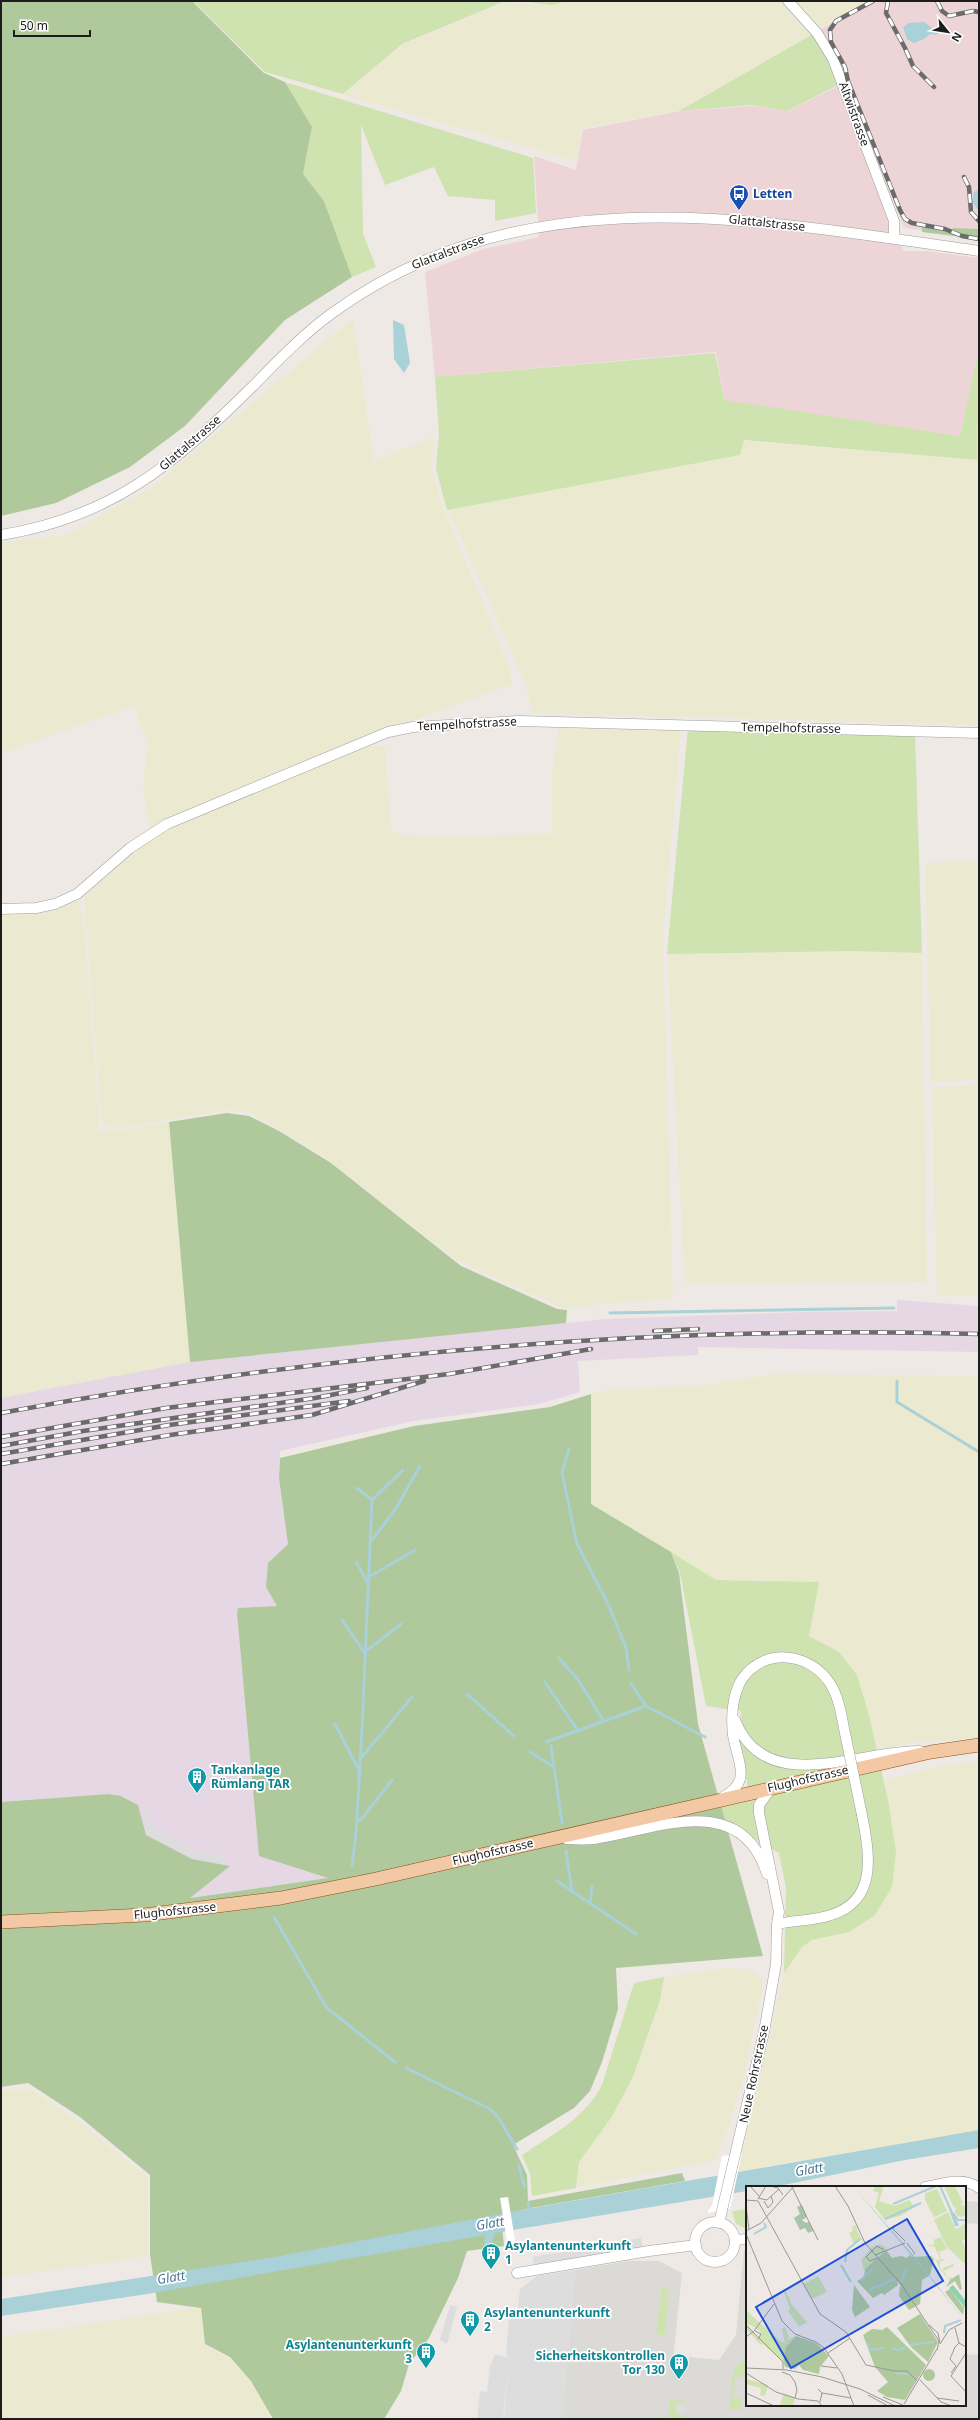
<svg xmlns="http://www.w3.org/2000/svg" width="980" height="2420" font-family="'Noto Sans',sans-serif">
  <style>
    .commercial { fill: #edd5d7 }
    .industrial { fill: #e6d7e5 }
    .airport { fill: #dcdad6 }
    .farmland { fill: #ebead1 }
    .grass { fill: #cee3af }
    .forest { fill: #afc99d }
    .parking { fill: #ddd }
    .water { fill: #a9d1d7 }
    .pier { fill: #fff }
    .lines { fill: none; stroke-linecap: round; stroke-linejoin: round }
    .stream { stroke: #a9d1d7; stroke-width: 3 }
    .minor-casing { stroke: #9e9e9e; stroke-width: 11 }
    .major-casing { stroke: #88530f; stroke-width: 14 }
    .minor { stroke: #fff; stroke-width: 10 }
    .major { stroke: #f2c8a5; stroke-width: 13 }
    .rail-casing { stroke: #6b6b6b; stroke-width: 4.5 }
    .rail { stroke: #fff; stroke-width: 3; stroke-dasharray: 9; stroke-linecap: butt }
    .minor-bridge-casing { stroke: #9e9e9e; stroke-width: 11; stroke-linecap: butt }
    .minor-bridge { stroke: #fff; stroke-width: 10 }
    .labels { text-anchor: middle; stroke-width: 3.5; stroke-linejoin: round; paint-order: stroke }
    .street-label { font-size: 12px; fill: #1d1d1d; stroke: #fff }
    .transit-label { font-size: 12px; font-weight: bold; fill: #164399; stroke: #fff; text-anchor: start }
    .culture-label { font-size: 12px; font-weight: bold; fill: #0d838f; stroke: #fff; text-anchor: start }
    .water-label { font-size: 13px; font-style: italic; fill: #4d7894; stroke: #fff }
    .inset-river { fill: none; stroke: #a9d1d7; stroke-width: 2 }
    .inset-road { fill: none; stroke: #9a9794; stroke-width: 1 }
    .view { fill: #1d4ed8; fill-opacity: 0.15; stroke: #1d4ed8; stroke-width: 2 }
    .inset-edge { fill: none; stroke: #1d1d1d; stroke-width: 2 }
  </style>
  <rect width="100%" height="100%" fill="#eee9e4"/>
  <path class="commercial" d="M871 1H979V239L904 228 841 67 821 29Z
    M840 85 903 251H927L979 258V347L960 436 724 401 716 352 435 377 425 272 483 249 539 237 534 156 576 170 583 130 680 111 753 106 788 111Z"/>
  <path class="industrial" d="M897 1300 979 1306V1352L698 1347V1355L578 1361 580 1392 564 1397 533 1405 413 1421 280 1451 279 1478 288 1544 268 1563 277 1606 238 1608 237 1613 259 1855 329 1878 189 1898 229 1866 192 1859 146 1835 138 1805 125 1797 108 1794 1 1802V1398L175 1363 605 1319 804 1312 897 1311Z"/>
  <path class="airport" d="M965 2201 979 2202V2224L965 2223Z
    M747 2248V2405H965V2354L979 2355V2419H562L575 2270 628 2261H659L682 2273 673 2360 684 2361V2365H688L689 2357 719 2360 736 2335 744 2251Z"/>
  <path class="farmland" d="M506 1 552 5 569 1H784L790 12 813 33 679 111 582 129 577 161 343 95 402 45Z
    M793 1H868L818 29Z
    M353 318 374 461 433 437 432 469 438 494 510 669 512 684 389 729 150 829 143 788 148 745 134 706 1 753V542L67 535 152 487Z
    M744 441 977 460 979 453V725L532 713 526 685 448 509 740 455Z
    M559 727 681 729 663 935 673 1298 564 1308 477 1270 451 1256 326 1158 251 1113 228 1110 114 1129 101 1122 84 897 131 853 169 827 369 746H385L391 829 399 835 443 837 552 834V772Z
    M979 861V1079L931 1082 925 863Z
    M77 894 84 922 100 1130 112 1132 169 1122 190 1362 1 1398V909H16Z
    M853 951 922 953 927 1282 685 1283 667 954Z
    M979 1085V1295L937 1296 932 1088Z
    M775 1374 979 1376V1739L919 1742 875 1750 868 1711 857 1675 839 1652 809 1636 771 1580H716L591 1504V1394L610 1390 708 1385Z
    M979 1762V2130L738 2172 784 1973 802 1947 812 1940 849 1932 896 1852 885 1780 952 1764Z
    M727 1968 750 1969 764 1980 744 2075 730 2125 715 2160 576 2188 579 2162 611 2118 633 2077 660 2000 664 1977Z
    M31 2089 81 2123 148 2178 147 2256 1 2278V2091Z
    M201 2307 204 2345 230 2359 251 2381 272 2419H1V2337Z"/>
  <path class="grass" d="M193 1H505L402 44 343 94 265 72Z
    M520 1H567L552 5Z
    M813 34 826 49 840 84 787 111 752 105 679 111Z
    M285 82 533 158 536 213 495 221V200L448 196 434 167 385 185 361 125 363 234 376 267 352 277 324 201 303 174 312 127Z
    M979 347 977 460 744 440 740 455 447 510 436 469 439 433 435 377 715 353 724 400 960 436Z
    M688 728 915 734 922 953 853 951 667 954Z
    M671 1552 716 1580 819 1582 809 1636 839 1652 857 1675 868 1711 888 1800 896 1852 892 1887 875 1915 849 1932 812 1940 802 1947 784 1973 786 1888 779 1853 756 1840 740 1827 700 1810 750 1799 740 1743 741 1711 706 1706 680 1573Z
    M664 1977 660 2000 633 2077 611 2118 579 2162 576 2188 532 2196 530 2174 522 2155C552 2135 585 2118 602 2085L634 1983Z
    M747 2209V2229L736 2224 732 2211Z
    M662 2287 669 2290 665 2334 662 2336 656 2332Z
    M746 2361 744 2378 735 2377 734 2395 731 2394C732 2382 730 2364 746 2361Z
    M730 2397 742 2398 741 2410 729 2409Z
    M670 2400 685 2401V2404L677 2403V2414L684 2415V2419H668Z"/>
  <path class="forest" d="M2 1H192L264 73 285 82 312 127 303 174 324 201 352 277 285 320 185 426 130 467 56 503 1 516Z
    M922 227 951 232 953 228 979 229V239L922 232Z
    M227 1113 249 1116 279 1131 331 1163 461 1266 557 1309 567 1310 566 1323 190 1362 169 1122Z
    M591 1394V1504L671 1552 679 1573 698 1724 763 1956 616 1968 618 2009 602 2062 590 2091 574 2108 513 2145 527 2175 528 2201 682 2173 685 2181 525 2209 501 2217 504 2246 467 2251 458 2278 429 2338 409 2364 401 2391 384 2419H273L251 2381 230 2357 205 2344 201 2308 157 2302 150 2254V2175L80 2117 28 2083 1 2087V1802L108 1794 121 1796 138 1805 146 1835 192 1859 230 1866 190 1898 328 1878 259 1856 237 1613 238 1608 277 1606 266 1587 268 1563 288 1544 279 1478 280 1458 414 1426 550 1407Z"/>
  <path class="parking" d="M144 1812H151L153 1827 194 1850 226 1856 224 1864 193 1858 147 1833Z
    M641 2238 643 2248 534 2267 533 2257Z
    M575 2270 562 2419H504L509 2358 503 2419H477L480 2391 487 2392 490 2367 495 2354 509 2358 506 2353 509 2320 517 2316 520 2289 537 2276Z
    M450 2305 457 2307 447 2344 440 2340Z
    M675.5 2409a5.5 5.5 0 1 1 11 0a5.5 5.5 0 1 1-11 0Z"/>
  <path class="water" d="M924 22 932 28H937L939 33 935 35 930 34 924 39 914 43 907 39 903 27 909 23Z
    M979 189V212L972 201 974 192Z
    M393 320 404 325 410 363 404 373 394 359Z
    M979 2130V2148L905 2160 774 2187H747V2191L495 2233 490 2249 484 2250 485 2235 147 2294 1 2316V2299L275 2257 527 2209Z"/>
  <path class="pier" d="M742 2154 730 2209 707 2213 712 2205 722 2156Z
    M508 2197 516 2246 508 2247 500 2198Z"/>
  <g class="lines">
    <path class="stream" d="M610 1313 894 1308
      M897 1381V1402L979 1452
      M569 1449 562 1473 577 1544 608 1604 626 1648 629 1670
      M357 1488 372 1500
      M371 1541 395 1510 420 1466
      M356 1562 368 1583
      M369 1577 415 1550
      M342 1620 366 1655
      M366 1651 401 1624
      M559 1658 579 1681 604 1722
      M545 1682 578 1731
      M631 1683 646 1706 705 1737
      M467 1694 514 1736
      M335 1724 360 1772
      M546 1742 646 1706
      M551 1746 562 1823
      M530 1752 554 1767
      M361 1758 412 1697
      M357 1822 363 1817 392 1780
      M566 1851 572 1892
      M352 1866 356 1834 362 1729 372 1500 403 1470
      M557 1881 636 1934
      M590 1904 592 1886
      M274 1917 326 2007 395 2062
      M406 2068 490 2109 498 2117 517 2149
      M519 2165 524 2186
      M528 2203 530 2213"/>
    <defs>
      <path id="minor" d="M788 1 817 33 833 59 894 221V239
        M1 535C113 517 174 464 252 387 277 362 302 335 331 314 525 172 759 220 979 251
        M1 909 36 908 55 904 77 894 130 848 167 824 388 732 413 727 519 721 979 733
        M735 1720C765 1798 859 1750 920 1751
        M723 1797C753 1781 737 1761 733 1735 731 1718 732 1695 742 1679 765 1646 812 1653 831 1685 840 1700 842 1720 846 1738
        M566 1839C575 1839 585 1840 594 1839 654 1830 741 1789 767 1874
        M777 1924C794 1920 814 1921 831 1915 879 1900 869 1852 862 1815
        M925 2187C943 2184 963 2176 979 2188
        M695 2242a20 20 0 1 1 40 0a20 20 0 1 1-40 0Z
        M719 2223 764 2032 776 1964 777 1924 779 1912 759 1813V1805L772 1787
        M735 2240 747 2239
        M517 2273 649 2251 696 2245"/>
      <path id="major" d="M1 1922 144 1915 281 1898 376 1879 931 1752 979 1745"/>
    </defs>
    <use href="#minor" class="minor-casing"/>
    <use href="#major" class="major-casing"/>
    <use href="#minor" class="minor"/>
    <use href="#major" class="major"/>
    <defs>
      <path id="rail" d="M873 1 836 21 830 30 831 42 845 67 848 81 900 210 905 219 912 223 945 229 962 236 979 239
        M888 1 886 13 905 48 913 66 934 87
        M937 1 942 11 949 16 973 11 979 12
        M964 177 969 187 971 212 979 221
        M654 1331 698 1329
        M1 1413C325 1353 650 1325 979 1334
        M1 1437 166 1408 449 1374 591 1349
        M1 1446 83 1431 315 1398 367 1388
        M1 1454 169 1425 349 1401
        M1 1464 170 1435 312 1415 424 1381"/>
    </defs>
    <use href="#rail" class="rail-casing"/>
    <use href="#rail" class="rail"/>
    <defs>
      <path id="minor-bridge" d="M846 1738 862 1815"/>
    </defs>
    <use href="#minor-bridge" class="minor-bridge-casing"/>
    <use href="#minor-bridge" class="minor-bridge"/>
  </g>
  <defs>
    <symbol id="bus-pin" viewBox="-11 -11 22 30"><path d="M0 17L-7.5 6A9.5 9.5 0 1 1 7.5 6Z" fill="#1a4fb4" stroke="#fff"/><path d="M-5-6H5V4H4V6H2V4H-2V6H-4V4H-5ZM-3.5-4V0h7V-4ZM-3.5 1.2v1.5H-2V1.2ZM2 1.2v1.5H3.5V1.2Z" fill="#fff"/></symbol>
    <symbol id="building-pin" viewBox="-11 -11 22 30"><path d="M0 17L-7.5 6A9.5 9.5 0 1 1 7.5 6Z" fill="#0f9aa8" stroke="#fff"/><path d="M-4-6H4V6H1V3H-1V6H-4ZM-2.5-4.3h1.7v1.8h-1.7ZM.8-4.3h1.7v1.8H.8ZM-2.5-1h1.7V.8h-1.7ZM.8-1h1.7V.8H.8Z" fill="#fff"/></symbol>
  </defs>
  <g fill-rule="evenodd">
    <use href="#bus-pin" x="728" y="183" width="22" height="30"/>
    <use href="#building-pin" x="186" y="1766" width="22" height="30"/>
    <use href="#building-pin" x="480" y="2242" width="22" height="30"/>
    <use href="#building-pin" x="459" y="2309" width="22" height="30"/>
    <use href="#building-pin" x="415" y="2341" width="22" height="30"/>
    <use href="#building-pin" x="668" y="2352" width="22" height="30"/>
  </g>
  <g class="labels">
    <g class="street-label">
      <text transform="translate(854 114) rotate(70)" y="4">Altwistrasse</text>
      <text transform="translate(767 223) rotate(6)" y="4">Glattalstrasse</text>
      <text transform="translate(448 252) rotate(-21)" y="4">Glattalstrasse</text>
      <text transform="translate(190 443) rotate(-41)" y="4">Glattalstrasse</text>
      <text transform="translate(467 724) rotate(-3)" y="4">Tempelhofstrasse</text>
      <text transform="translate(791 728) rotate(1)" y="4">Tempelhofstrasse</text>
      <text transform="translate(808 1779) rotate(-13)" y="4">Flughofstrasse</text>
      <text transform="translate(493 1852) rotate(-13)" y="4">Flughofstrasse</text>
      <text transform="translate(175 1911) rotate(-6)" y="4">Flughofstrasse</text>
      <text transform="translate(754 2074) rotate(-78)" y="4">Neue Rohrstrasse</text>
    </g>
    <g class="transit-label">
      <text x="753" y="198">Letten</text>
    </g>
    <g class="culture-label">
      <text x="211" y="1774">Tankanlage<tspan x="211" dy="14">Rümlang TAR</tspan></text>
      <text x="505" y="2250">Asylantenunterkunft<tspan x="505" dy="14">1</tspan></text>
      <text x="484" y="2317">Asylantenunterkunft<tspan x="484" dy="14">2</tspan></text>
      <text x="412" y="2349" text-anchor="end">Asylantenunterkunft<tspan x="412" dy="14">3</tspan></text>
      <text x="665" y="2360" text-anchor="end">Sicherheitskontrollen<tspan x="665" dy="14">Tor 130</tspan></text>
    </g>
    <g class="water-label">
      <text transform="translate(809 2169) rotate(-10)" y="5">Glatt</text>
      <text transform="translate(490 2223) rotate(-10)" y="5">Glatt</text>
      <text transform="translate(171 2277) rotate(-10)" y="5">Glatt</text>
    </g>
  </g>
  <g transform="translate(746 2186)">
    <rect width="220" height="220" fill="#eee9e4"/>
    <path d="M129 0H138L133 15 149 20 163 14 167 19 174 18 154 30 139 34 129 21 133 7 127 5ZM198 0H209L217 17 208 22ZM191 3 201 25 188 31 179 14V7ZM209 25a6 6 0 1 1 12 0a6 6 0 1 1-12 0ZM202 26 210 44 220 37V53L216 55 220 64V79L201 61 188 34ZM110 39 112 47 118 56 115 54 108 58 103 47 107 45 106 41ZM195 51 202 65 200 63 193 66 195 73H200L194 76V82L198 87 197 82 207 78 208 80 198 85 202 92 206 91 205 94 203 93 194 84 190 74H195L188 60 184 61 182 57 185 60 189 57 187 54ZM134 58 141 62 118 84 115 74 126 61ZM72 90 81 106 66 113 58 98ZM39 104 46 119 61 136 53 141 42 125 44 122 38 106 25 110ZM0 124 34 155 39 157 36 143 39 141 43 151 41 154 50 150 40 162 36 175 17 158 15 159 0 143ZM3 138 14 145 15 148 12 152 1 139ZM0 193 22 199 19 210 14 209 15 202 0 198ZM38 207 49 212 47 220 34 219Z" fill="#cee3af" fill-rule="evenodd"/>
    <path d="M157 60 166 71 185 70 188 73 184 89 176 94 174 118 163 124 153 110 154 100 156 101 151 95 152 99 138 109 136 107 127 112 111 95 118 91 119 83 140 64 146 72 155 70 161 72 164 69ZM213 88 216 103 214 104 209 95 200 101 204 94ZM108 99 124 121 109 131 106 124ZM204 103 218 122 217 129 199 106ZM174 128 192 156 182 176 165 161 151 142ZM141 141 180 179 159 214 141 211 131 205 142 196 129 181 117 149 126 143 136 144ZM50 150 70 157 83 170 74 181 73 188 57 184 53 179 49 183 39 181 37 174 40 161ZM177 189a6 6 0 1 1 12 0a6 6 0 1 1-12 0Z" fill="#afc99d"/>
    <path d="M56 19 61 31 56 34 60 37 63 36 67 45 62 47 59 42 54 44 48 32 54 28 51 21Z" fill="#a8c4a9"/>
    <path d="M207 99 220 115V123L203 102Z" fill="#8ad5b0"/>
    <path d="M107 0 168 70 220 136 177 83Z" fill="#a9d1d7"/>
    <path class="inset-river" d="M194 0 212 40M147 18 190 0M204 23 210 40M207 27 212 34H220M139 33 175 17M8 48 20 41 18 37M99 76 101 64 114 53M95 79 105 96M115 94 127 82M155 96 160 83M123 104 149 93M198 147 199 140 215 134M121 157 124 164 139 162M164 159 188 156M146 162 153 164 160 161M149 187 162 188"/>
    <path class="inset-road" d="M4 0 13 10M24 0 32 2 37 9M89 0 102 20 119 57 155 98 193 155 191 164M46 1 72 54M12 12 21 14 33 3M12 13 20 0M0 14 12 15 74 128 100 146 120 179 148 185H161L171 195M18 15 22 22 27 16 25 10M0 20 3 43M148 39 147 43 159 55M0 45 15 37 48 0M0 48 36 135 49 148 70 156 78 162 96 188 108 220M161 57 169 68M129 69 159 57M131 72 124 75 120 71 131 60 138 64M0 139 37 176V183M183 139 192 147 194 157M209 142 213 157 220 161M9 145 15 148 12 153M0 151 8 145 28 118M194 158 203 144 216 137M82 167 104 152M220 167 205 190 220 206M75 180 91 182M0 182 41 184 76 191 114 203 149 220M36 186 44 189 49 196 51 204 49 212M0 187 30 206 52 213 72 215 76 220M205 187 210 180 204 173 209 161 213 157M174 194 195 216 206 220M72 203 76 207 74 216M0 207 28 220M76 207 105 212M122 209 142 220M137 211 157 219M191 212 213 215M158 218 191 163"/>
    <path class="view" d="M161 33 197 95 45 182 10 121Z"/>
    <rect width="220" height="220" class="inset-edge"/>
  </g>
  <rect width="980" height="2420" fill="none" stroke="#1d1d1d" stroke-width="4"/>
  <g transform="translate(948 32) rotate(120)" stroke="#ffffff" stroke-width="3" paint-order="stroke">
  <path d="M0-3L7 15L0 10L-7 15Z" fill="#1d1d1d"/>
  <text y="-6" font-size="11" font-weight="bold" text-anchor="middle" fill="#1d1d1d">N</text>
  </g>
  <path d="M14 30v6h76v-6" fill="none" stroke="#1d1d1d" stroke-width="2"/>
  <text x="20" y="30" font-size="12" fill="#1d1d1d" stroke="#ffffff" stroke-width="3" paint-order="stroke">50 m</text>
</svg>
